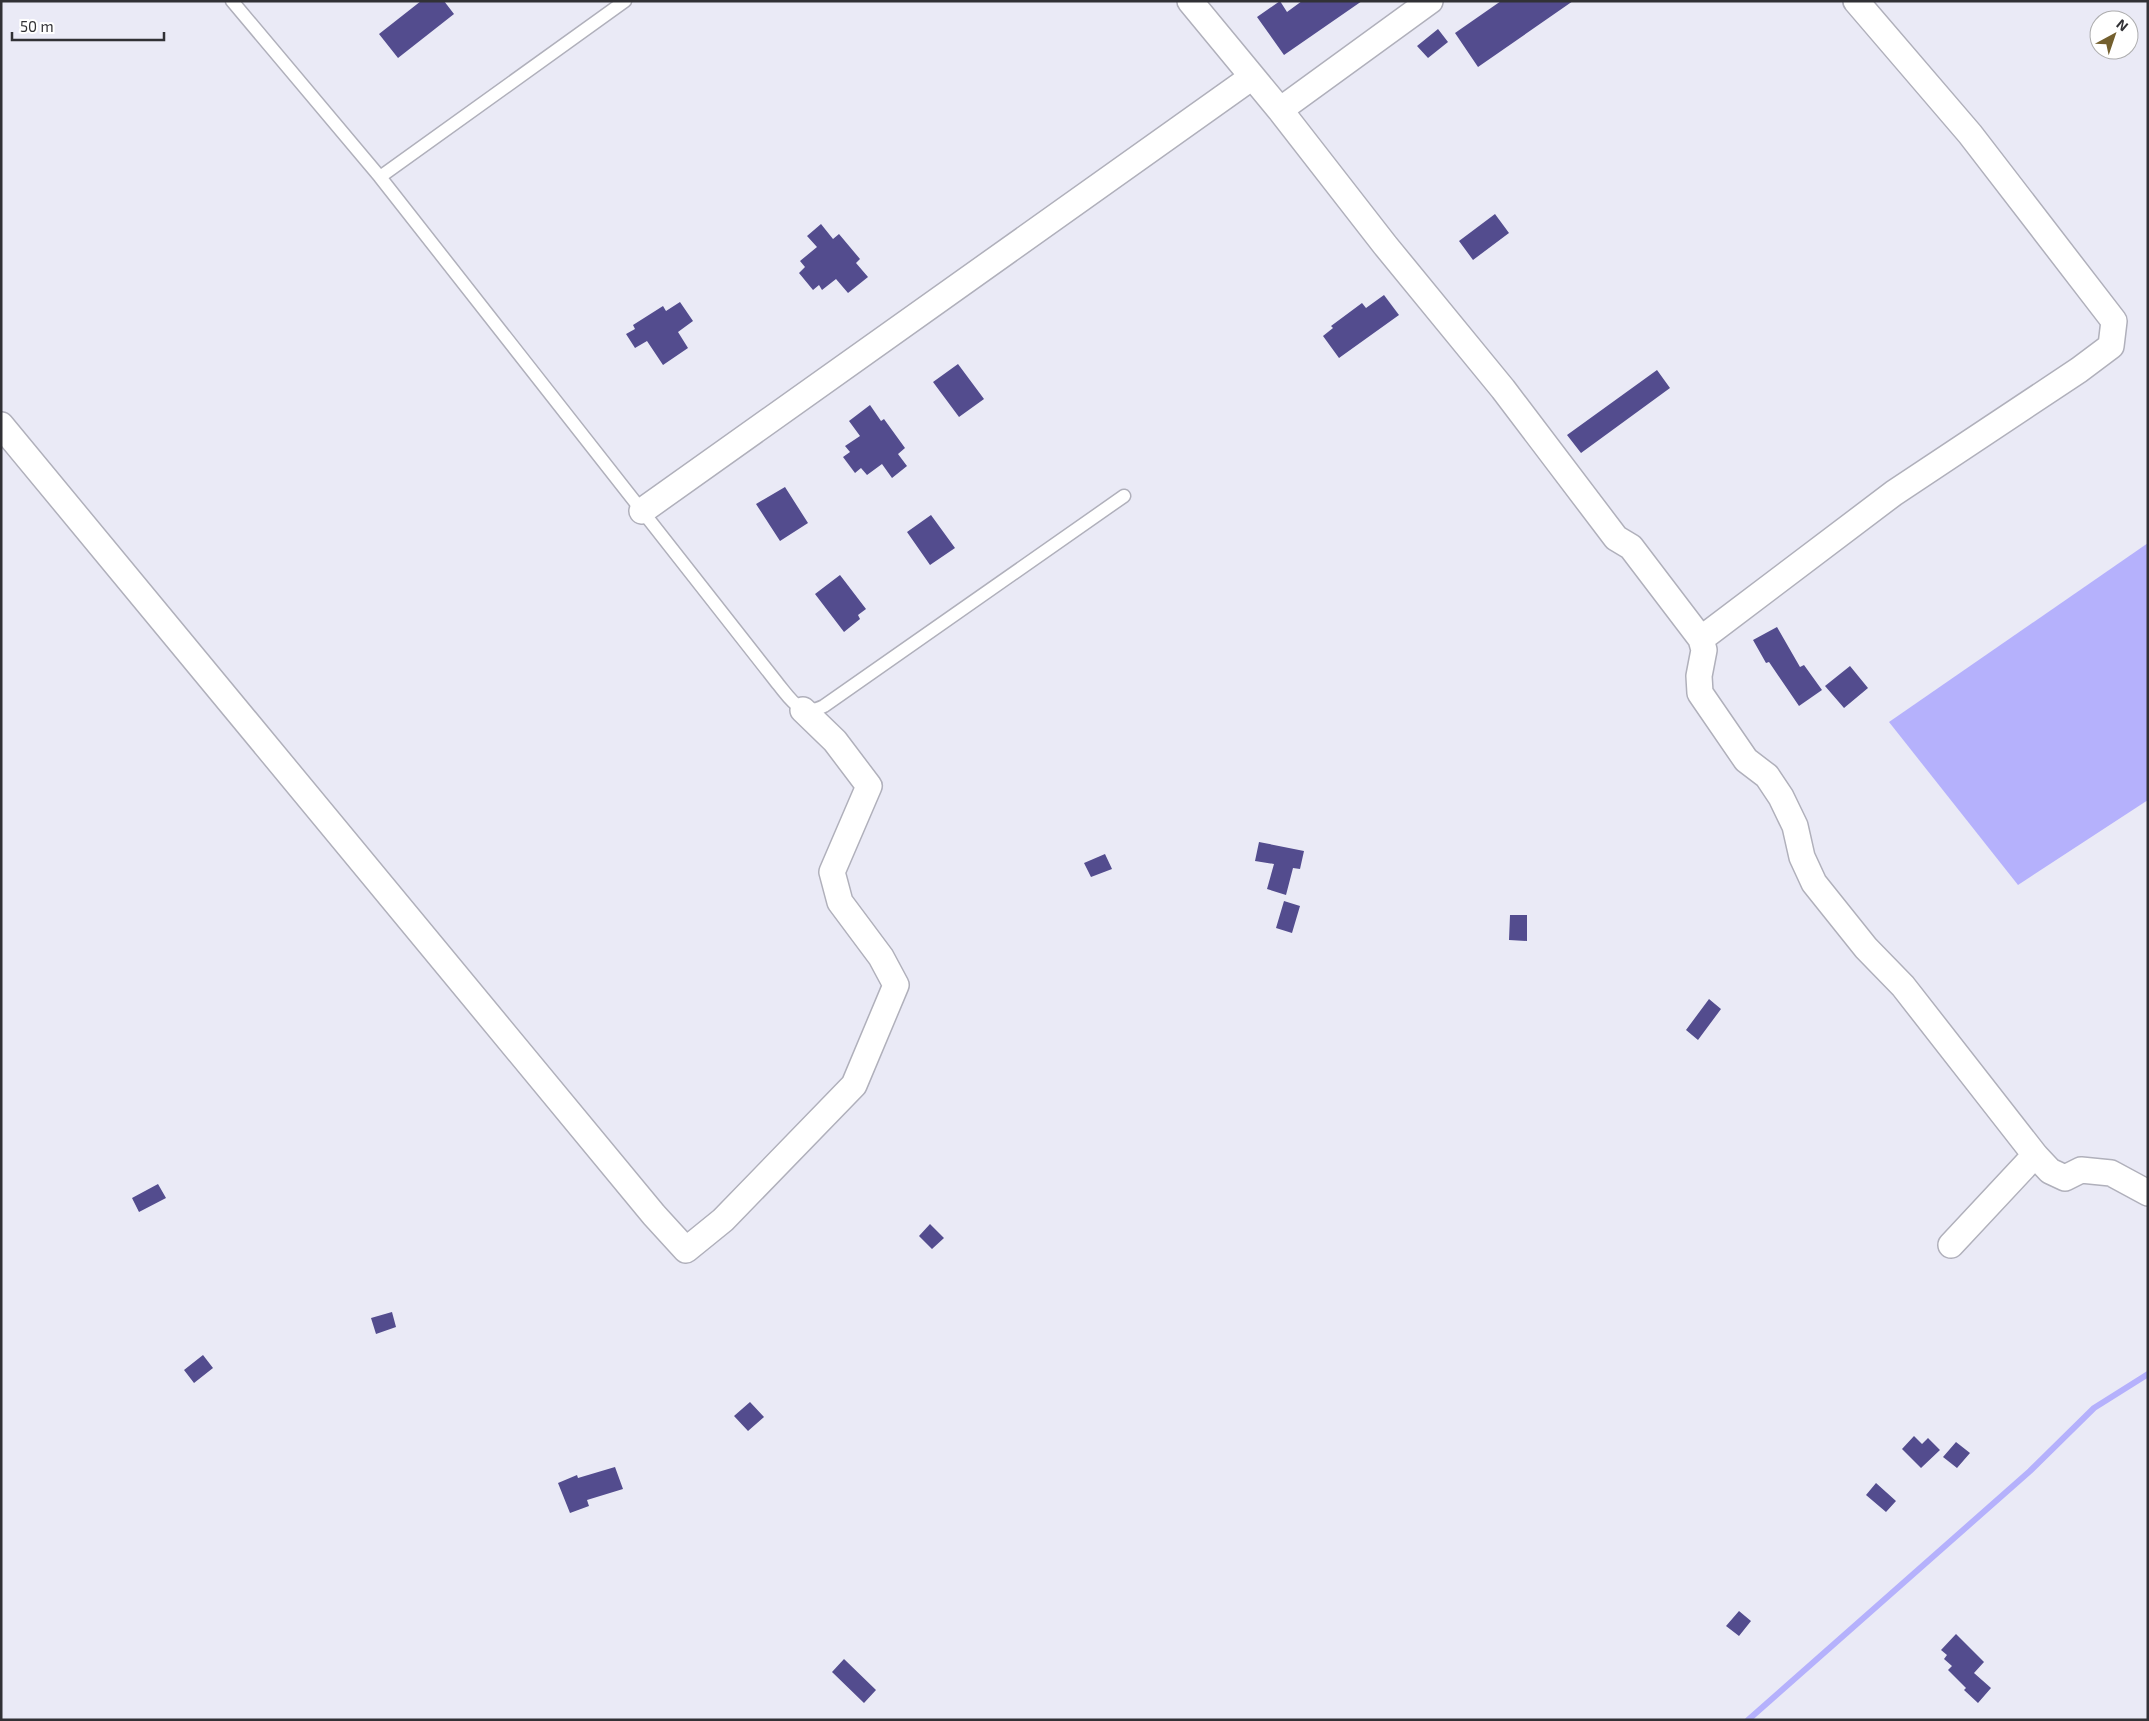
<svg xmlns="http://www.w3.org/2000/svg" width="2149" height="1721" font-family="'Exo 2',sans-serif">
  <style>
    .water { fill: #b5b1fc }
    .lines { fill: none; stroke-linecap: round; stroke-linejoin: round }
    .stream { stroke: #b5b1fc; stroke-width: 6 }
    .building { fill: #534c8e }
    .service-casing { stroke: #b0b0bb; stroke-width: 15 }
    .minor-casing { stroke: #b0b0bb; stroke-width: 28 }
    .service { stroke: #fff; stroke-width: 12 }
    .minor { stroke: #fff; stroke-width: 25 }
  </style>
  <rect width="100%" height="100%" fill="#eaeaf6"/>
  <path class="water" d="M2148 543V800L2018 885 1889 722Z"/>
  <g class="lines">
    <path class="stream" d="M1748 1720 2030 1471 2094 1408 2148 1374"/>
  </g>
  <path class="building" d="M421 1H444L454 14 398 58 379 34Z
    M1280 1 1287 12 1302 1H1362L1284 55 1257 17Z
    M1501 1H1573L1478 67 1455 33Z
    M1438 29 1448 42 1428 58 1417 46Z
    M1495 214 1509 233 1473 260 1459 241Z
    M821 224 833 239 839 234 860 259 856 263 868 277 848 293 836 279 822 290 819 285 813 290 799 273 805 267 800 261 817 247 807 236Z
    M1384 295 1399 315 1339 358 1323 336 1333 328 1331 326 1362 303 1366 308Z
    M680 302 693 321 678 332 688 348 663 365 647 341 635 348 626 334 635 329 633 325 663 306 666 311Z
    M958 364 984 399 959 417 933 382Z
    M1657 370 1670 388 1581 453 1567 435Z
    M870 405 881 421 884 419 905 448 898 454 907 466 892 478 882 464 867 475 861 468 855 473 843 457 850 452 845 446 860 436 849 421Z
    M785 487 808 523 780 541 756 504Z
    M931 515 955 548 930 565 907 532Z
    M840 575 866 609 858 615 860 619 844 632 815 594Z
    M1777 627 1800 667 1804 665 1822 690 1799 706 1769 662 1766 663 1753 640Z
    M1850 666 1868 688 1844 708 1825 686Z
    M1259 842 1304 851 1300 869 1293 868 1286 895 1267 889 1274 864 1255 861Z
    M1105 854 1112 869 1091 877 1084 863Z
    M1284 901 1300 906 1292 933 1276 928Z
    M1510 915H1527V941L1509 940Z
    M1709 999 1721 1009 1698 1040 1686 1030Z
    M158 1184 166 1198 139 1212 132 1198Z
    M930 1224 944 1238 932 1249 919 1236Z
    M392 1312 396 1327 376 1334 371 1318Z
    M203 1355 213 1368 194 1383 184 1370Z
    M750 1402 764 1417 748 1431 734 1416Z
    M1914 1436 1922 1444 1928 1438 1940 1450 1921 1468 1902 1449Z
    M1956 1442 1970 1453 1957 1468 1943 1457Z
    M615 1467 623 1489 587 1500 589 1506 570 1513 558 1483 577 1475 578 1478Z
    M1876 1483 1896 1501 1886 1512 1866 1495Z
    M1739 1611 1751 1621 1739 1636 1726 1626Z
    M1956 1634 1984 1662 1974 1673 1991 1688 1978 1703 1964 1690 1966 1688 1948 1670 1952 1666 1944 1659 1947 1655 1941 1650Z
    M844 1659 876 1690 864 1703 832 1672Z"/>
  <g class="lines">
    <defs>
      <path id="service" d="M232 1 380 177 778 684C792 701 801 718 824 706L1124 496
        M380 177 625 1"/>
      <path id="minor" d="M1190 1 1280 110 1385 245 1503 389 1616 538 1631 547 1701 639 1894 493 2079 370 2111 346 2114 321 1970 134 1856 1
        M1280 110 1430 1
        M1 425 654 1215 686 1250 723 1220 854 1085 896 985 881 957 840 902 832 872 869 786 835 741 803 710
        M642 511 1252 77
        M1701 639 1704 650 1699 676 1700 693 1746 760 1767 776 1781 797 1795 826 1802 857 1814 883 1866 948 1903 986 2035 1155 2050 1171 2065 1178 2081 1170 2111 1173 2148 1193
        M1951 1245 2035 1155"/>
    </defs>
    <use href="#service" class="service-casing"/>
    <use href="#minor" class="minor-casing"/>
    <use href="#service" class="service"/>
    <use href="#minor" class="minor"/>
  </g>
  <rect width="2149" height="1721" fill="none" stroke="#313135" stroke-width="5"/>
  <g transform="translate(2114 35) rotate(40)"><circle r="24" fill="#ffffff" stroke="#adadae"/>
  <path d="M0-4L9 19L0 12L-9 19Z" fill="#735f2e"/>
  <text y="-8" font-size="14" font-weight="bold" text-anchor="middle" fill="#313135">N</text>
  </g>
  <path d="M12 32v8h152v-8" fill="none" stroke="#313135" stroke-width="2.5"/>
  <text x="20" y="32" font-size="15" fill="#313135" stroke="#ffffff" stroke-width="4" paint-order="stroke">50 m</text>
</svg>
